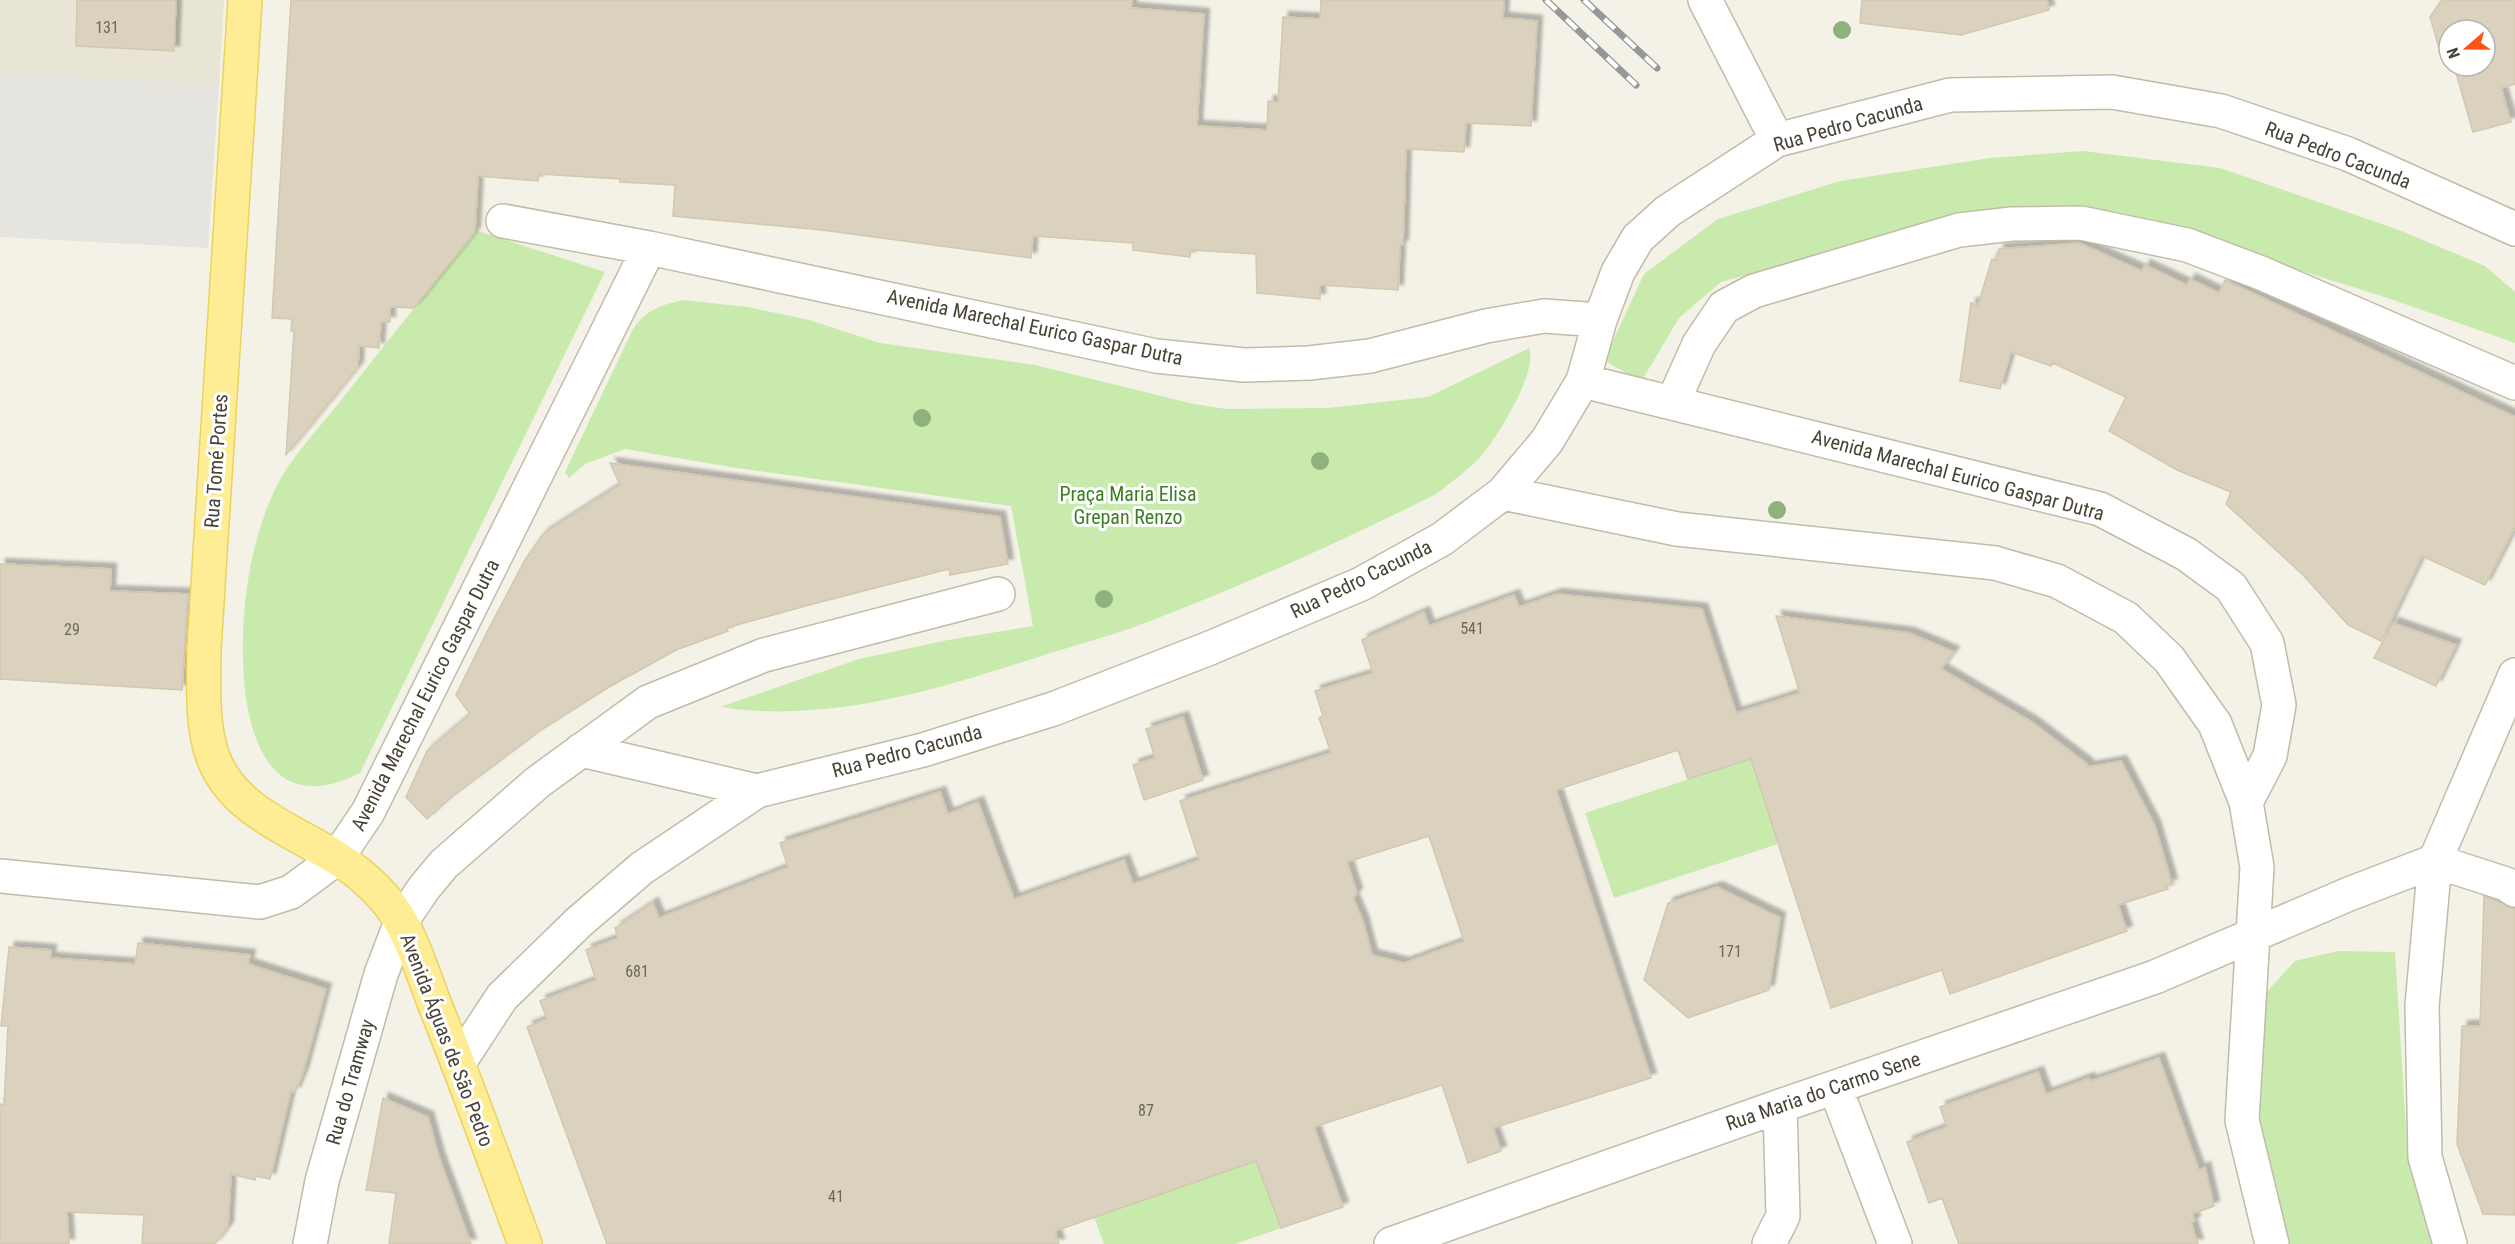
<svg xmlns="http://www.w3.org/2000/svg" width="2515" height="1244" font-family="'Roboto Condensed',sans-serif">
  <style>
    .residential { fill: #e9e5d5 }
    .green { fill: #c8ebad }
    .parking { fill: #e5e4df }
    .building { fill: #dad2be; stroke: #d2c8ae; stroke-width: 1.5; fill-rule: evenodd; filter: url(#shadow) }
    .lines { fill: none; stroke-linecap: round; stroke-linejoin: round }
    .minor-casing { stroke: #c1bba9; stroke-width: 36 }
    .major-casing { stroke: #ebd25e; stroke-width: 36 }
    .minor { stroke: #fff; stroke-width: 33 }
    .major { stroke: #ffed95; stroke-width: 33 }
    .rail-casing { stroke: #979797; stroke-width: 7 }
    .rail { stroke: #fff; stroke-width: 4.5; stroke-dasharray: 14; stroke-linecap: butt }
    .tree { fill: #8fb27c }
    .labels { text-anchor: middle; stroke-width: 6; stroke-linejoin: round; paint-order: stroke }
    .number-label { font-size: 16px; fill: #6c6757 }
    .street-label { font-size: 20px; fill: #484335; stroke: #fff }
    .park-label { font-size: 20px; fill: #3c7e24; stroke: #fff }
  </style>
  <defs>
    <filter id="shadow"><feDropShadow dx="5.5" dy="-5.5" stdDeviation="1.5" flood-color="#0004"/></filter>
  </defs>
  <rect width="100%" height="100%" fill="#f4f2e7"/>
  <path class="residential" d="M0 0H224L219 85 0 72Z"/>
  <path class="green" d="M2083 151 2220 168 2399 230 2485 266 2515 292V343L2388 298 2111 212 1984 213 1892 235 1721 282 1679 318 1641 382 1604 360 1644 274 1718 219 1840 181 1990 158Z
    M475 230 605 272 360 773C238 835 236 663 247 588 251 554 264 507 282 476 300 447 325 421 346 394 389 339 433 285 475 230Z
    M683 300 748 307 809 320 880 343 1035 365 1194 404 1226 409 1327 408 1428 397 1529 348C1539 370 1497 438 1482 455 1468 470 1452 482 1436 494 1341 542 1244 585 1145 623 1105 638 1064 648 1023 662 926 693 823 723 720 707L859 659 948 640 1033 626 1011 506 736 468 625 449 585 464 569 478 565 472 633 329C646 310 661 305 683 300Z
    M1751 759 1778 844 1614 898 1585 813Z
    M2338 951 2395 952 2407 1144 2438 1244H2290L2260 1120 2261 998 2295 961Z
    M1256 1160 1281 1228 1235 1244H1104L1094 1217Z"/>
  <path class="parking" d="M0 72 219 85 208 248 0 237Z"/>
  <path class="building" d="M77 0H176L174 51 76 46Z
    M291 0H1132L1131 8 1204 14 1197 126 1267 130 1268 101 1278 102 1283 17 1320 19 1321 0H1504L1503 18 1537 21 1531 126 1466 123 1464 152 1406 149 1403 245H1400L1398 290 1320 285V299L1279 295 1257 293 1256 254 1191 250 1190 257 1133 250V243L1033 236 1031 258 822 230 673 216 675 185 620 182V179L539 174 538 181 478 176 475 232 414 308 390 307V322H381L379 348 359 346 358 367 286 455 294 331H291L292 319 272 318Z
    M1862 0H2047L2049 10 1961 35 1860 23Z
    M2442 0H2515V84L2501 88 2511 122 2473 132 2454 66H2485V30H2449V52L2439 48 2430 17Z
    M2079 243 2142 271 2145 265 2187 285 2190 279 2219 293 2225 280 2515 417V527L2485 585 2422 556 2381 641 2348 625 2303 575 2226 504 2231 492 2177 470 2109 431 2126 397 2053 363 2051 366 2011 352 2000 389 1960 381 1971 303 1978 305 1992 259 1996 260 1999 249Z
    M610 463 1000 517 1008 564 950 575 949 569 809 605 726 628 728 631 676 650 609 687 541 730 449 799 427 819 406 797 427 751 470 714 456 695 486 634 525 560 543 534 620 485Z
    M0 564 111 569 110 591 188 594 182 690 0 679Z
    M1557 594 1702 609 1736 713 1800 693 1776 616 1909 633 1954 652 1941 669 2032 722 2087 764 2088 767 2121 761 2155 826 2172 884 2166 885 2168 889 2118 905 2127 931 1950 994 1942 970 1831 1008 1751 759 1688 779 1678 750 1556 790 1651 1078 1493 1128 1501 1151 1468 1163 1442 1085 1314 1127 1343 1207 1281 1228 1256 1161 1055 1231 1059 1244H607L527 1027 547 1019 540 1001 596 980 586 950 618 938 615 928 653 903 659 918 788 867 780 843 940 792 948 814 978 802 1014 899 1124 860 1133 884 1199 860 1180 801 1331 753 1319 718 1323 716 1315 691 1373 673 1362 640 1424 612 1429 626 1514 595 1519 607ZM1429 836 1464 941 1404 963 1372 955 1363 921 1353 898 1357 893 1347 862Z
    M2393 623 2456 645 2436 686 2374 658Z
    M1183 717 1203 780 1144 800 1133 765 1155 758 1146 729Z
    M1717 887 1780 918 1769 990 1688 1018 1644 980 1668 903Z
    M2484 896 2515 909V1215L2483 1214 2457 1144 2462 1026H2480Z
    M138 943 250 955 248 964 326 989 303 1073 295 1092 291 1091 270 1179 256 1176 255 1180 231 1174 228 1227 215 1244H142L144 1215 67 1212 69 1244H0V1104L4 1105 8 1026H1L9 947 51 950 50 958 135 964Z
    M2159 1058 2199 1170 2205 1167 2214 1206 2192 1214 2195 1221 2191 1223 2198 1244H1959L1942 1198 1929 1203 1907 1142 1947 1127 1940 1107 2038 1072 2046 1094 2089 1078 2091 1081Z
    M383 1098 428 1117 439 1157 471 1244H389L396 1193 366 1190Z"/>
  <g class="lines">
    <defs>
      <path id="minor" d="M1705 0 1777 140
        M503 221 649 248
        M1583 381 2100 509 2186 554 2231 587 2267 643 2279 705 2270 756 2246 802
        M1673 402 1699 344 1724 307 1754 291 1959 230 2012 224 2081 223 2187 245 2261 273 2515 383
        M1503 493 1677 529 1995 563 2057 581 2126 618 2169 659 2215 724 2246 802 2257 867 2242 1120 2272 1244
        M581 750 757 791
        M2435 861 2506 884 2515 890
        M0 876 260 902 291 892 337 858 368 812 649 248 1156 356 1244 365 1309 363 1370 356 1486 326 1544 316 1600 320
        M458 1064 502 997 579 922 642 868 757 791 923 750 1053 709 1210 648 1361 584 1442 539 1503 493 1547 441 1583 381 1600 320 1618 272 1638 238 1668 211 1777 140 1950 95 2112 92 2221 111 2348 154 2515 229
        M1835 1087 1895 1244
        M310 1244 322 1181 381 974 401 922 424 888 444 864 538 782 648 702 764 655 998 594
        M1391 1244 1780 1106 2155 977 2349 894 2435 861
        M1769 1244 1783 1216 1780 1106
        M2450 1244 2425 1157 2422 1006 2435 861 2515 675"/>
      <path id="major" d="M245 0 204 649C204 685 201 723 213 757 232 810 293 831 337 858 362 874 386 895 401 922 416 948 425 981 437 1010 468 1087 496 1166 525 1244"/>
    </defs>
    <use href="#minor" class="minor-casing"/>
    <use href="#major" class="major-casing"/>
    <use href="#minor" class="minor"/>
    <use href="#major" class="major"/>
    <defs>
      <path id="rail" d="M1546 0 1636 85
        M1584 0 1657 68"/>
    </defs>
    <use href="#rail" class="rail-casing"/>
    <use href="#rail" class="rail"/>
  </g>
  <g class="tree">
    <circle cx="1842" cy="30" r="9"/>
    <circle cx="922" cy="418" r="9"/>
    <circle cx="1320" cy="461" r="9"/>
    <circle cx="1777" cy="510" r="9"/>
    <circle cx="1104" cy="599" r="9"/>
  </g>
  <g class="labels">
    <g class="number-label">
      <text x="107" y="33">131</text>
      <text x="1472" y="634">541</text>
      <text x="72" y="635">29</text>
      <text x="1730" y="957">171</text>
      <text x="637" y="977">681</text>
      <text x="1146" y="1116">87</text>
      <text x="836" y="1202">41</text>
    </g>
    <g class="street-label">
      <text transform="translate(1848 124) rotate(-16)" y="7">Rua Pedro Cacunda</text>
      <text transform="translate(2338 155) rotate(21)" y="7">Rua Pedro Cacunda</text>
      <text transform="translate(1035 327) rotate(12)" y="7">Avenida Marechal Eurico Gaspar Dutra</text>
      <text transform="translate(216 461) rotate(-86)" y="7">Rua Tomé Portes</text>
      <text transform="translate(1958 475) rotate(15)" y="7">Avenida Marechal Eurico Gaspar Dutra</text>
      <text transform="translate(1361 579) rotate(-26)" y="7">Rua Pedro Cacunda</text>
      <text transform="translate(425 695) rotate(-63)" y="7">Avenida Marechal Eurico Gaspar Dutra</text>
      <text transform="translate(907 751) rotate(-15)" y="7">Rua Pedro Cacunda</text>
      <text transform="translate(447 1040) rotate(69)" y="7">Avenida Águas de São Pedro</text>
      <text transform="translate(350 1082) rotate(-74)" y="7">Rua do Tramway</text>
      <text transform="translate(1823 1091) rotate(-19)" y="7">Rua Maria do Carmo Sene</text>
    </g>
    <g class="park-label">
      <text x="1128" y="501">Praça Maria Elisa<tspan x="1128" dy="23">Grepan Renzo</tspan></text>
    </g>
  </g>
  <g transform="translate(2467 48) rotate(250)"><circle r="28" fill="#ffffff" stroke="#b6b4ae" stroke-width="1.5"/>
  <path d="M0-4.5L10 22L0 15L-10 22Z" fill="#ff5313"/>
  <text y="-9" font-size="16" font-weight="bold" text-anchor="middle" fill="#484335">N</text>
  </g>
</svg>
